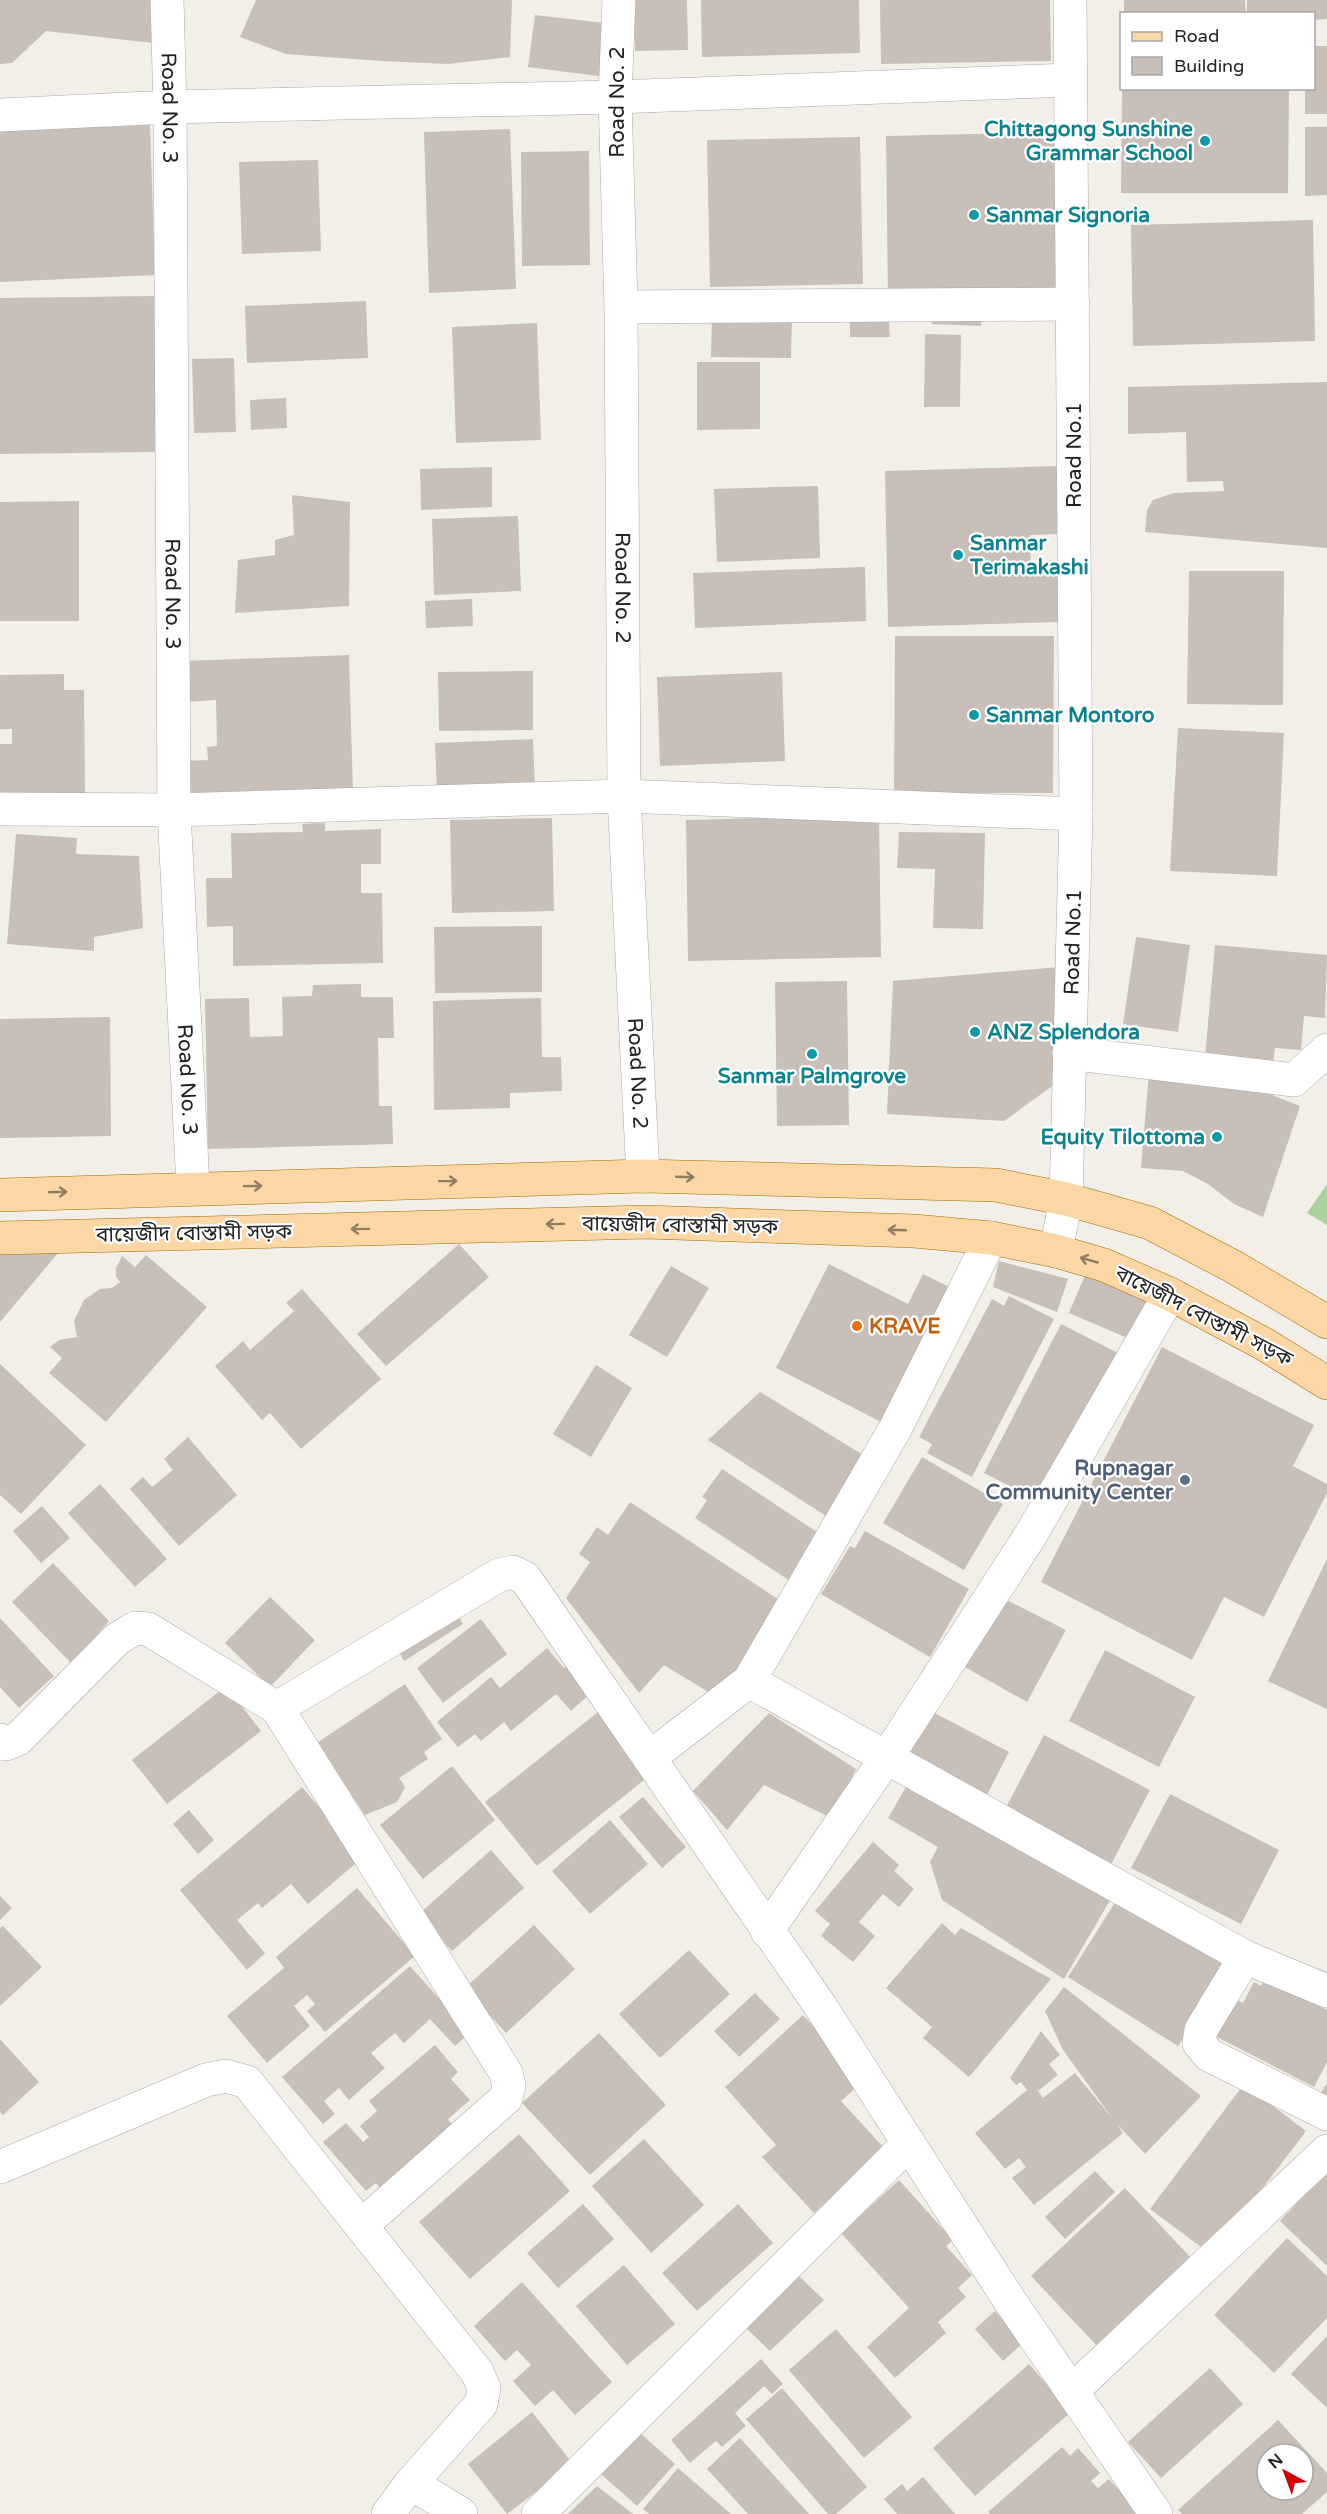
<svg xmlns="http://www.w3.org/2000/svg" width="1327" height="2514" font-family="'Varela Round','Noto Sans Bengali',sans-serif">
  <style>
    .forest { fill: #add19e }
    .building { fill: #c7bfb8; fill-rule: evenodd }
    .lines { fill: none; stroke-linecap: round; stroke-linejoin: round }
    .street-casing { stroke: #a9a9a9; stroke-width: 34 }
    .primary-casing { stroke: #a06b00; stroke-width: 34 }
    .street { stroke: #fff; stroke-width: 33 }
    .primary { stroke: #fcd6a4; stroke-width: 33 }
    .oneway { stroke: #8f7c63 }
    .culture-dot { fill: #0f9aa8; stroke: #fff; stroke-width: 2 }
    .food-dot { fill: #e8710a; stroke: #fff; stroke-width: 2 }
    .service-dot { fill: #5c6f8a; stroke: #fff; stroke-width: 2 }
    .labels { text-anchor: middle; stroke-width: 4.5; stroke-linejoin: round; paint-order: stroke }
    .street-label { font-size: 21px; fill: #222; stroke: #fff }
    .culture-label { font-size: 21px; font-weight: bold; fill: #0d838f; stroke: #fff; text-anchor: start }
    .food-label { font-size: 21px; font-weight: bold; fill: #c56008; stroke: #fff; text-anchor: start }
    .service-label { font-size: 21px; font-weight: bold; fill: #4e5e75; stroke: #fff; text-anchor: end }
  </style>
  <rect width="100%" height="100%" fill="#f2efe9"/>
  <path class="forest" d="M1327 1184V1225L1307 1213Z"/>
  <path class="building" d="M0 0H151L153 43 46 31 12 63 0 64Z
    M256 0H512L510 57 448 64 382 61 286 54 240 37Z
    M634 0H687L688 50 635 51Z
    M701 0H859L860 53 702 57Z
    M880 0H1050L1051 61 881 64Z
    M1124 0H1245L1246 14H1124Z
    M1247 0H1327V19L1314 20V14H1247Z
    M535 15 613 24 606 77 528 67Z
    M1314 46H1327V114H1305V88H1314Z
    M1122 88H1289L1288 193H1121Z
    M150 125 155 275 0 282V131Z
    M1305 127H1327V195L1305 196Z
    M510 129 516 289 429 293 424 132Z
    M1061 132V295L888 301 886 136Z
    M860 137 863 284 710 287 707 140Z
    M589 151 590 265 522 266 521 152Z
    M318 160 321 251 242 254 239 162Z
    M1313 220 1315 341 1133 346 1131 225Z
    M155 296 156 452 0 454V298Z
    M366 301 368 358 247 363 245 306Z
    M982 307 981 326 932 324V308Z
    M850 311H888L890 337H850Z
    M712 316 792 318 791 358 711 357Z
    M537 323 541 440 456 443 452 327Z
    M925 334 961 335 960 407H924Z
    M234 358 236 432 194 433 192 359Z
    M697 362H760V429L697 430Z
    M1327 382V548L1145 532 1147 510 1153 500 1174 493 1224 491 1223 481 1187 482 1186 432 1128 434V387Z
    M286 398 287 428 251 430 250 400Z
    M1057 466 1058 534 1030 535 1031 576 1059 575 1060 622 888 627 885 471Z
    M492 467V507L421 510 420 469Z
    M818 486 820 558 717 562 714 489Z
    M292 495 350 502 349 606 235 613 238 560 275 555V540L294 535Z
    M79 501V621H0V502Z
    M518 516 521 591 434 595 432 519Z
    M865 567 866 621 695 628 693 573Z
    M1189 571H1284L1283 705 1187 704Z
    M472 599 473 626 426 628 425 601Z
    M895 636H1054L1053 793H894Z
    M349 655 353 793 187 800 186 761 208 760 207 747 217 746 216 700 184 702 183 661Z
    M533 671V730L439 731 438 672Z
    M782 672 785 761 660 766 657 677Z
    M64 674V690H84L85 793H0V744H12V729H0V675Z
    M1178 728 1284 733 1277 876 1170 871Z
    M533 739 535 789 437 793 435 743Z
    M879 815 881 957 688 961 686 820Z
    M552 818 554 911 452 913 450 820Z
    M325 823V831L381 829V864H361V893H382L383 963 233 966V926L207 927 206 878H232L231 833 303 832 302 824Z
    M899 832 985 833 983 929 933 928 935 869 897 868Z
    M16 834 77 838 76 854 139 856 143 928 94 937V951L7 944Z
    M542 926V992L435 993 434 927Z
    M1136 937 1190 945 1178 1032 1123 1024Z
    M1215 945 1327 955 1325 1018 1304 1016 1301 1050 1275 1048 1273 1063 1205 1057Z
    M1060 967 1058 1082 1004 1121 887 1114 893 981Z
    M847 981 849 1125 777 1126 775 982Z
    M361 984V997H393L394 1038H378L379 1106H392L393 1144 208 1149 205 999 249 998 250 1037 283 1036 282 997 312 996 313 985Z
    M541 998 542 1057H561L562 1091 510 1093V1108L434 1110 433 1001Z
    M110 1017 111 1136 0 1138V1019Z
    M1149 1073 1239 1082 1300 1106 1263 1217 1234 1204 1208 1184 1183 1171 1141 1168Z
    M459 1244 489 1277 386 1366 357 1334Z
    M64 1246 0 1322V1247Z
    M146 1255 207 1307 106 1422 49 1373 62 1358 50 1347 59 1340 77 1337 74 1321 84 1300 100 1289 112 1288 120 1282 116 1276V1268L122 1256 135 1267Z
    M999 1261 1068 1279 1057 1312 993 1287Z
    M829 1264 908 1304 923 1274 953 1289 885 1424 776 1368Z
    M671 1266 709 1288 667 1357 629 1335Z
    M1085 1275 1146 1301 1130 1339 1069 1313Z
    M302 1289 381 1379 301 1449 270 1413 262 1420 215 1366 243 1341 250 1350 294 1311 286 1303Z
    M1009 1296 1054 1319 972 1477 927 1453 932 1444 919 1437 992 1299 1004 1306Z
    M1061 1324 1120 1354 1043 1503 984 1473Z
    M1162 1347 1314 1425 1293 1466 1327 1484V1493L1264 1617 1224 1597 1192 1660 1041 1582Z
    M0 1364 86 1445 21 1514 0 1495Z
    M596 1365 632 1388 591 1457 553 1434Z
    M760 1392 865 1456 826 1516 708 1440Z
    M188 1437 237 1495 179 1546 130 1489 143 1477 152 1487 173 1470 164 1459Z
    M922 1457 1003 1504 964 1570 883 1523Z
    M722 1469 820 1534 790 1581 695 1518 707 1500 702 1497Z
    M100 1484 167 1559 135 1587 68 1513Z
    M630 1502 781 1601 718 1698 664 1665 639 1693 566 1598 590 1562 579 1554 597 1527 608 1535Z
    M42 1506 70 1538 41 1563 13 1531Z
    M865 1531 969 1589 930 1657 821 1594 850 1546 855 1548Z
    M1327 1559V1709L1268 1681Z
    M53 1563 109 1621 72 1664 12 1602Z
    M999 1596 1066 1630 1027 1702 963 1666Z
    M270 1597 315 1640 270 1687 225 1643Z
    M453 1608 463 1624 404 1661 394 1644Z
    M0 1618 54 1676 19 1708 0 1687Z
    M481 1619 507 1654 443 1703 417 1668Z
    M547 1648 564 1668 571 1662 594 1690 571 1711 556 1694 511 1731 504 1722 481 1741 475 1734 458 1747 437 1722 491 1677 500 1688Z
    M1105 1650 1195 1697 1159 1767 1069 1721Z
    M405 1684 442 1739 424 1752 428 1759 399 1778 405 1787 397 1802 365 1815 317 1743Z
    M226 1686 261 1731 167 1804 132 1760Z
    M929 1710 1009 1752 987 1795 906 1753Z
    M598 1712 649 1776 537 1866 485 1802Z
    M769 1713 856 1769 831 1818 764 1785 727 1830 693 1791Z
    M1044 1735 1150 1790 1108 1870 1002 1815Z
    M452 1766 495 1820 423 1879 380 1825Z
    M910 1780 1112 1897 1064 1979 942 1900 930 1862 938 1847 888 1818Z
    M302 1787 362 1858 308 1904 291 1884 262 1908 258 1903 237 1920 265 1953 247 1970 180 1890Z
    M1170 1794 1279 1850 1241 1924 1131 1868Z
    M643 1797 686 1847 662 1868 619 1817Z
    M189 1810 214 1840 198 1854 173 1824Z
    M610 1820 648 1864 590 1914 552 1871Z
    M873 1842 899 1865 894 1871 914 1889 899 1907 883 1894 859 1922 875 1936 853 1962 821 1936 830 1924 815 1911Z
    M491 1850 524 1888 452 1951 419 1914Z
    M357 1888 415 1956 325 2032 307 2011 315 2004 307 1995 294 2006 310 2026 267 2063 227 2016 284 1968 276 1957Z
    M1121 1893 1231 1963 1178 2046 1068 1977Z
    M0 1896 12 1908 0 1920Z
    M942 1923 955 1935 961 1928 1051 1979 969 2077 923 2038 932 2027 886 1988Z
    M534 1925 575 1969 506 2033 465 1988Z
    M3 1926 42 1967 0 2006V1928Z
    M689 1950 730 1994 660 2058 619 2014Z
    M410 1966 470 2033 455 2046 430 2019 404 2043 395 2033 371 2053 385 2068 349 2100 339 2088 324 2101 335 2114 323 2124 282 2077Z
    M1265 1979 1327 2010V2062L1314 2087 1215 2036 1234 1998 1243 2003 1254 1982 1261 1986Z
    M1064 1987 1201 2096 1145 2154 1117 2124 1123 2133 1034 2205 1012 2178 1026 2167 1019 2158 1005 2169 975 2133 1027 2090 1021 2082 1016 2085 1010 2078 1041 2031 1060 2055 1049 2064 1058 2075 1038 2091 1043 2098 1075 2073 1113 2119 1063 2050 1045 2011Z
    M755 1993 780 2019 739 2057 714 2031Z
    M803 2015 863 2081 841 2101 885 2149 814 2213 762 2157 776 2145 725 2087Z
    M599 2033 666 2105 590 2175 522 2103Z
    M0 2039 39 2082 3 2115 0 2112Z
    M435 2045 458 2072 451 2079 470 2100 448 2119 453 2126 381 2190 376 2183 366 2191 323 2142 346 2123 363 2142 369 2137 360 2126 377 2111 369 2101Z
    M1327 2083V2097L1321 2093Z
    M1244 2084 1306 2131 1212 2255 1150 2209Z
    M519 2134 570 2191 470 2279 419 2222Z
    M644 2139 704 2205 651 2253 592 2186Z
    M1095 2171 1115 2192 1065 2239 1045 2217Z
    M1327 2171V2266L1280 2221Z
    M899 2180 953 2240 946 2246 972 2275 958 2288 966 2297 938 2322 946 2333 895 2378 867 2347 909 2308 841 2233Z
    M1125 2188 1194 2261 1100 2349 1031 2276Z
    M583 2204 614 2239 558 2288 527 2253Z
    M738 2204 773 2243 697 2311 662 2273Z
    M1287 2238 1327 2276V2318L1274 2373 1214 2315Z
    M624 2265 675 2324 627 2365 576 2306Z
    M799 2276 824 2300 770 2351 746 2328Z
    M522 2282 612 2382 575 2415 553 2390 535 2406 513 2381 531 2365 517 2350 505 2361 474 2326Z
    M995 2311 1023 2343 1003 2361 975 2329Z
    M836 2329 912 2417 864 2458 789 2370Z
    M1327 2336V2408L1291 2374Z
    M761 2359 783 2384 772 2394 764 2386 735 2413 746 2426 722 2447 716 2441 690 2463 671 2440Z
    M1029 2364 1071 2412 975 2496 933 2448Z
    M1210 2368 1243 2404 1161 2478 1128 2442Z
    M782 2388 867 2487 836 2514H828L746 2419Z
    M532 2412 573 2464 507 2514 468 2464Z
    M1278 2420 1327 2473V2492L1302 2514H1182L1178 2510ZM1267 2454H1303V2490H1267Z
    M631 2425 675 2464 637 2506 593 2467Z
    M740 2438 809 2514H748L707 2469Z
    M1062 2447 1070 2456 1078 2448 1100 2473 1091 2481 1098 2488 1109 2479 1140 2514H990L988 2512Z
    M678 2468 731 2514H649L643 2509Z
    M923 2477 955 2514H897L884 2499 902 2484 907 2491Z
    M597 2486 633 2514H568Z"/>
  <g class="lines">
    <defs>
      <g id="street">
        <path id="s1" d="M167 0 170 107 174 810 193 1187"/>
        <path id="s2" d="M619 0 615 97 621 307 624 796 643 1176"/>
        <path d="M0 115 170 107 615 97 1070 80"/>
        <path d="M621 307 1073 304"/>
        <path d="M0 809 174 810 624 796 1076 814"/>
        <path d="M1069 1053 1294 1080 1327 1050"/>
        <path id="s3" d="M1056 1251 1066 1199 1076 814 1070 0"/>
        <path d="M749 1681 1245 1957 1327 1991"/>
        <path d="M277 1708 499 1575 513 1572 525 1578 819 2004 1010 2301 1156 2514"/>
        <path d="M0 1740 6 1744 18 1739 117 1639 135 1628 148 1629 277 1708 506 2073 509 2086 506 2098 361 2226"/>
        <path d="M649 1758 749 1681 895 1429 991 1238"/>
        <path d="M767 1931 887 1757 1030 1536 1170 1294"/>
        <path d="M1245 1957 1201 2030 1199 2043 1209 2055 1327 2114"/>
        <path d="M0 2167 206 2080 226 2076 247 2082 477 2372 484 2388 481 2404 411 2483 388 2514"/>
        <path d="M1072 2391 1327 2151"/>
        <path d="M411 2483 461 2514"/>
        <path d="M538 2514 909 2143"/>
      </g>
      <path id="primary" d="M0 1195 643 1176 996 1185 1066 1199 1150 1223 1234 1267 1327 1322
        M0 1238 646 1222 914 1231 991 1238 1056 1251 1104 1265 1170 1294 1264 1344 1327 1383"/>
    </defs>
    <use href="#street" class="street-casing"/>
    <use href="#primary" class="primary-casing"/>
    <use href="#street" class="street"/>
    <use href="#primary" class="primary"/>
  </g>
  <defs><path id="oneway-shaft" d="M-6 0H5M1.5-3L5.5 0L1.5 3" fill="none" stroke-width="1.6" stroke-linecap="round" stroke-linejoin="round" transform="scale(1.5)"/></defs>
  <g class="oneway">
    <use href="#oneway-shaft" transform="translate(685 1177) rotate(2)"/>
    <use href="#oneway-shaft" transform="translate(448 1181) rotate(-1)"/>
    <use href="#oneway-shaft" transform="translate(253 1186) rotate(-1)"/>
    <use href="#oneway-shaft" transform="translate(58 1192) rotate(-2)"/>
    <use href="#oneway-shaft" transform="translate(555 1224) rotate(179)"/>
    <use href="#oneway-shaft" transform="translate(360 1229) rotate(179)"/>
    <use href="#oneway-shaft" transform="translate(897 1230) rotate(-178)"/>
    <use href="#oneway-shaft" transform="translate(1089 1260) rotate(-164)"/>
  </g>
  <g class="culture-dot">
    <circle cx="1205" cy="141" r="6"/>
    <circle cx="974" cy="215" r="6"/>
    <circle cx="958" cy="555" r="6"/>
    <circle cx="974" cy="715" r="6"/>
    <circle cx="975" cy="1032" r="6"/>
    <circle cx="812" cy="1054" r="6"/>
    <circle cx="1217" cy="1137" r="6"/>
  </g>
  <circle class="food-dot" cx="857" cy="1326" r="6"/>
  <circle class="service-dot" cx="1185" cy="1480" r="6"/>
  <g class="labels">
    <g class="street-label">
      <text transform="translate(617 102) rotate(-90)" y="7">Road No. 2</text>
      <text dy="7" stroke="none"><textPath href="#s1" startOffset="108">Road No. 3</textPath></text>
      <text transform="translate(1074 455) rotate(-90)" y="7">Road No.1</text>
      <text dy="7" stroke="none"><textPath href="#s2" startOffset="588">Road No. 2</textPath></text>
      <text dy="7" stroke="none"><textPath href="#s1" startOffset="594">Road No. 3</textPath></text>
      <text dy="7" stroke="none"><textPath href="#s3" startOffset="310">Road No.1</textPath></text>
      <text dy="7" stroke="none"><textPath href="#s2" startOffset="1074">Road No. 2</textPath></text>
      <text dy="7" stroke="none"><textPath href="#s1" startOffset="1080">Road No. 3</textPath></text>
      <text transform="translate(680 1225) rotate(1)" y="7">বায়েজীদ বোস্তামী সড়ক</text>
      <text transform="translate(194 1233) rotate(-1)" y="7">বায়েজীদ বোস্তামী সড়ক</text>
      <text transform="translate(1204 1316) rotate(27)" y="7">বায়েজীদ বোস্তামী সড়ক</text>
    </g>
    <g class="culture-label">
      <text x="1193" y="136" text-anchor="end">Chittagong Sunshine<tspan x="1193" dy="24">Grammar School</tspan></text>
      <text x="986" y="222">Sanmar Signoria</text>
      <text x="970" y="550">Sanmar<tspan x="970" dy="24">Terimakashi</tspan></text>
      <text x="986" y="722">Sanmar Montoro</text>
      <text x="987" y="1039">ANZ Splendora</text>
      <text x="812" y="1083" text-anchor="middle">Sanmar Palmgrove</text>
      <text x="1205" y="1144" text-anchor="end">Equity Tilottoma</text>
    </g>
    <g class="food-label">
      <text x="869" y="1333">KRAVE</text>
    </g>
    <g class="service-label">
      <text x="1173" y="1475">Rupnagar<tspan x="1173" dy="24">Community Center</tspan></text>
    </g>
  </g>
  <rect x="1120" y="12" width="195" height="78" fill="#ffffff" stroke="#a7a7a7" stroke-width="1.5"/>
  <rect x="1132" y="32" width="30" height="9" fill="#fcd6a4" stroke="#a7a7a7" stroke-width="1.5"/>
  <text x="1174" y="42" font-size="18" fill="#222222">Road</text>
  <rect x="1132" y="57" width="30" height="18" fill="#c7bfb8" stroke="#a7a7a7" stroke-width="1.5"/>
  <text x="1174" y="72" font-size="18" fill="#222222">Building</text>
  <g transform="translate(1285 2472) rotate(319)"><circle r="28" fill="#ffffff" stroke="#a7a7a7" stroke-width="1.5"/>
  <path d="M0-4.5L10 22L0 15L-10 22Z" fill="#d40000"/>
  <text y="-9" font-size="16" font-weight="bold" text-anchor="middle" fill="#222222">N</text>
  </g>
</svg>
